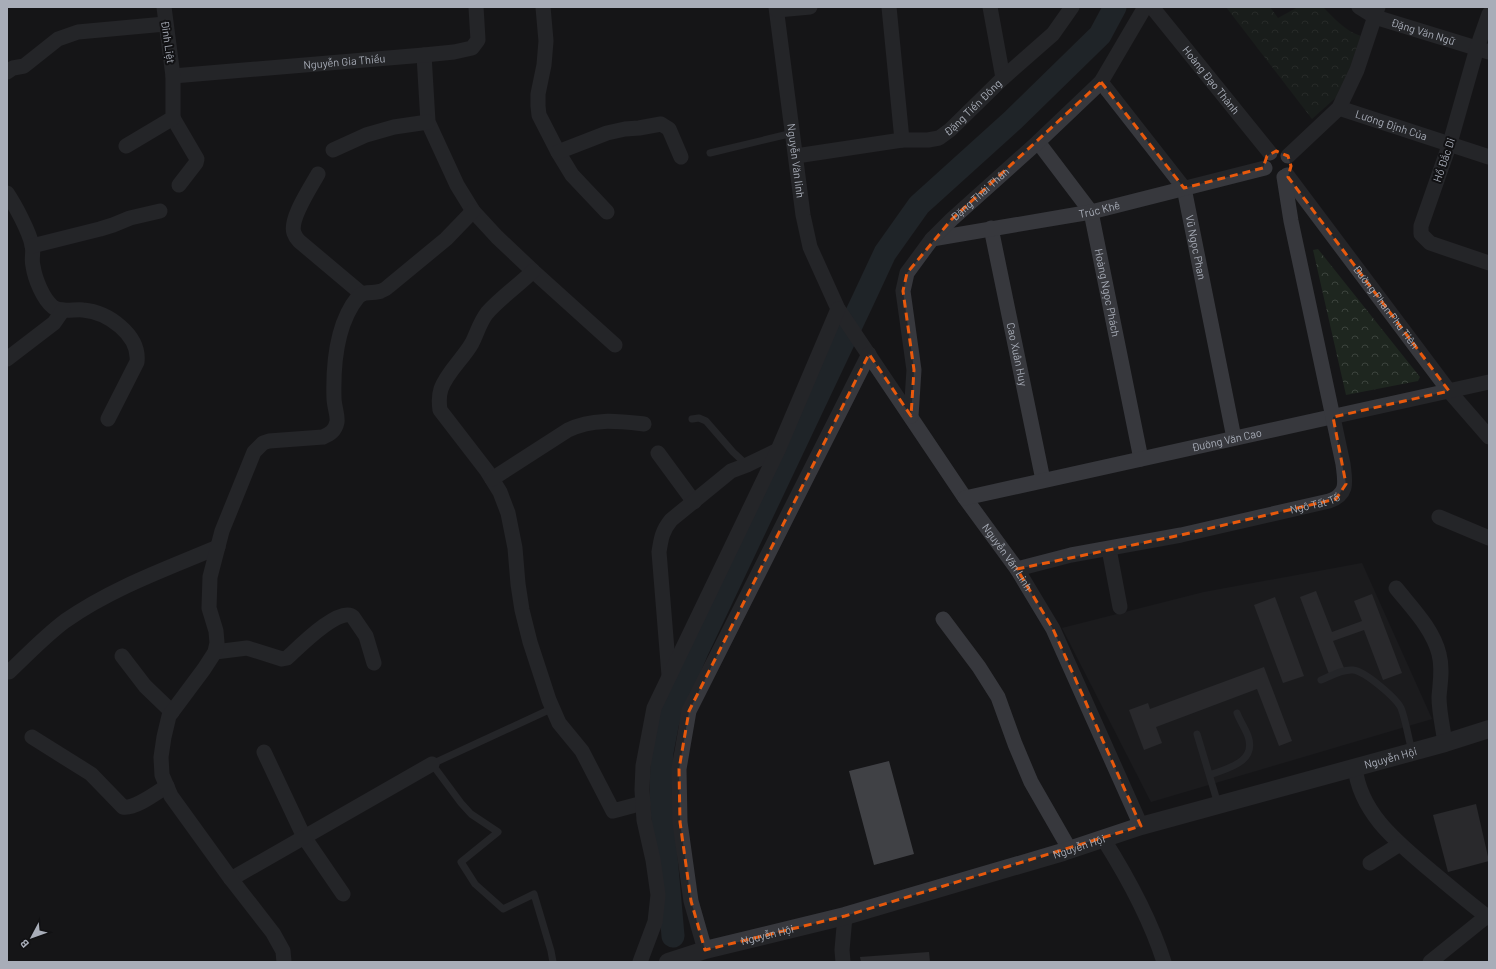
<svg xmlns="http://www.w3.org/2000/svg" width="1496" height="969" font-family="Barlow,sans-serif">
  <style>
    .built { fill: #222225 }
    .park { fill: url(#park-crowns) }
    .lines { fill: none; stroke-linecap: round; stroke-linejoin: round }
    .river { stroke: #2c353c; stroke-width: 23 }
    .building { fill: #404145 }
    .service { stroke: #37383d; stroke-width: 7 }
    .minor { stroke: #37383d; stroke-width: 15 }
    .tertiary { stroke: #37383d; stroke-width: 18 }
    .marked { fill: none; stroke: #e8590c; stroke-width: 3; stroke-dasharray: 8 5; stroke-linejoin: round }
    .labels { text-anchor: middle; stroke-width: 4; stroke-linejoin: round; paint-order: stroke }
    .street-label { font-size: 11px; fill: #a8adb8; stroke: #111113 }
  </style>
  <defs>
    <pattern id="park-crowns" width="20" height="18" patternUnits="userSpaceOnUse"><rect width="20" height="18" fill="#1e261f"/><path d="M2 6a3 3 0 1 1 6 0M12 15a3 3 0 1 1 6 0" fill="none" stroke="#3c433d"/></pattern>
  </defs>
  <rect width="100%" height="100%" fill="#161618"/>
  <path class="built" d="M1362 563 1432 719 1151 802 1062 628 1204 592Z"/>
  <path class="park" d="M1226 7H1270L1278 18 1298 7H1323C1334 18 1345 31 1361 36L1345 85 1341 93 1312 119Z
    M1318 249 1420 377 1418 381 1346 395 1313 250Z"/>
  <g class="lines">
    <path class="river" d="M673 936 661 799 662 752 668 721 697 651 864 298 885 253 919 205 1013 120 1100 35 1115 7"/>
  </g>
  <path class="building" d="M1316 591 1332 632 1362 621 1354 601 1372 594 1402 673 1383 680 1364 630 1333 641 1344 668 1329 674 1300 597Z
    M1275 597 1304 676 1283 683 1254 605Z
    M1264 667 1292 741 1279 746 1257 689 1156 727 1162 743 1144 750 1129 710 1148 703 1150 709Z
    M889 761 914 854 874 865 849 771Z
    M1476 804 1489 861 1448 872 1433 815Z
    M929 952 930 962H861L860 957Z"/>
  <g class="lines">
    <path class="service" d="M710 153 793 133
      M692 419 699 418 706 421 733 452 747 465
      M1321 680C1331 676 1342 669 1353 670 1365 671 1396 698 1401 708 1406 721 1408 737 1412 751
      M553 708 432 764 461 803 471 814 498 832 461 862 475 884 503 909 534 894 551 951 553 962
      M1197 734 1218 804
      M1210 775C1228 768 1257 762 1248 736 1245 728 1240 721 1237 713"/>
    <g class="minor">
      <path d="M543 7 546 41 544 65 538 94V106L539 115 558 152 572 175 607 212"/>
      <path id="s1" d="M776 7 803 215 810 247 838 309 965 498 1017 569 1053 629 1141 826"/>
      <path d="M889 7 902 140"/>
      <path d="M990 7 1003 78"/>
      <path id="s2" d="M1152 7 1270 153"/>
      <path id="s3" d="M1359 7 1375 17 1489 52"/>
      <path d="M777 10 810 7"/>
      <path d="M1489 14 1477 48 1450 143 1421 226V234L1430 243 1489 263"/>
      <path d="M424 55 428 122 457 185 473 211 497 237 533 271 615 345"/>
      <path d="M7 72 13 68 24 66 58 39 78 32 165 24"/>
      <path id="s4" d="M173 76 424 55 454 52 472 48 478 40 476 7"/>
      <path id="s5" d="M1101 82 1184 188 1234 438"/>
      <path id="s6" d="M1339 108 1489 157"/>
      <path d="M173 118 197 159 196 163 179 185"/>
      <path id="s7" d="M1038 142 1091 212 1141 459"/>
      <path d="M126 146 173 118V76L164 7"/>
      <path d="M333 150 366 135 394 127 428 122"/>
      <path d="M558 152 607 133 625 129 639 128 661 124 669 129 681 157"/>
      <path id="s8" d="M796 156 902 140H928L939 138 950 130 1003 78 1053 34 1072 7"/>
      <path d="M1288 156 1339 108 1357 70 1378 7"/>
      <path d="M318 174C311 187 289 219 294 233 295 236 297 239 299 241L362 294"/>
      <path id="s9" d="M1287 175 1449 391 1489 437"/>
      <path d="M7 193C15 205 29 231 32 245 34 252 31 259 33 266 35 279 43 299 53 307 61 313 74 309 83 310 108 312 140 335 137 362L108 419"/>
      <path id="s10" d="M991 228 1043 480"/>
      <path id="s11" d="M932 239 1091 212 1265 168"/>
      <path d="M32 246 100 229 113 225 130 218 160 211"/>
      <path d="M533 271C519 285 500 298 487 313 480 322 477 333 472 343 463 359 447 372 441 389 439 395 439 403 440 410L487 471 500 492 508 513 515 548 518 584 522 610 530 642 549 700 559 723 582 751 613 811 643 803"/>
      <path d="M7 359 54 323 63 310"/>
      <path id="s12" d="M911 416 914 370 903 291 907 273 932 239 951 220 1038 142 1101 82 1145 7"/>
      <path d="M658 453 694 502"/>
      <path d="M492 479 568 430C593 418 617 421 644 424"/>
      <path id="s13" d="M965 498 1489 382"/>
      <path d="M1439 517 1489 538"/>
      <path d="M1109 549 1120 607"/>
      <path id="s14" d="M1017 569 1071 555 1181 535 1329 501C1349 494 1345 481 1343 464L1291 221 1284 177"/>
      <path d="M1396 588C1412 608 1433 629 1439 654 1443 669 1440 683 1439 697 1439 712 1443 728 1445 743"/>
      <path d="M943 619 979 667 998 697 1015 744 1031 782 1070 850"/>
      <path d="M215 652 247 648 282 659 287 658C297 649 340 605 353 617L366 636 374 663"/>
      <path d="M122 656 145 686 172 712"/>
      <path d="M9 672C27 655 45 636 65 621 112 588 166 569 218 547"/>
      <path d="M669 675 659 552C661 539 662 531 671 520L731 471 747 465 778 450"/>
      <path d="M32 737 91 774 123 807C135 809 156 793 167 786"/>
      <path d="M264 752 304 837 343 894"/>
      <path d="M1355 767C1360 813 1397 842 1430 870 1449 886 1469 903 1489 918"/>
      <path d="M1104 840C1128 878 1150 918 1164 962"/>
      <path d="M1370 863 1400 844"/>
      <path d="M231 879 432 764"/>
      <path d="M705 950 691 901 680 822 679 769 689 711 869 354"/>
      <path d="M284 962 283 951 273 933 231 879 171 796 162 775 161 757 164 737 169 716 204 669 215 652 217 643 216 631 209 608 210 577 222 531 254 452 263 443 269 441 323 437C330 434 335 431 337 422 338 415 334 406 334 398 333 365 336 324 358 297 364 290 374 294 381 291 384 290 387 288 389 286L446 239 473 211"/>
      <path d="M640 962 655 922 658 895 653 860 644 820 642 790 643 766 654 708 778 450 838 309"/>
      <path d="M843 962 842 950 845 916"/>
      <path d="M1430 962 1487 916"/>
    </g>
    <path class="tertiary" id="s15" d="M668 962 705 950 845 916 1063 852 1141 826 1445 743 1489 729"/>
  </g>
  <path d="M0 0H1496V969H0ZM1101 82 1184 188 1263 168 1267 156 1276 151 1288 156 1291 166 1288 177 1449 391 1333 417 1346 484 1336 499 1181 535 1017 569 1053 629 1141 826 845 916 705 950 691 901 680 822 679 769 689 711 869 354 911 416 914 370 903 291 907 273 951 220Z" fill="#161618" fill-opacity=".55" fill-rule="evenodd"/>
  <path class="marked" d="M1101 82 1184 188 1263 168 1267 156 1276 151 1288 156 1291 166 1288 177 1449 391 1333 417 1346 484 1336 499 1181 535 1017 569 1053 629 1141 826 845 916 705 950 691 901 680 822 679 769 689 711 869 354 911 416 914 370 903 291 907 273 951 220Z"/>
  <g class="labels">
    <g class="street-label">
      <text dy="4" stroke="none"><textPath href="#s3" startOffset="69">Đặng Văn Ngữ</textPath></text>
      <text transform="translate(168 42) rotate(82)" y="4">Đinh Liệt</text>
      <text dy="4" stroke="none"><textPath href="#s4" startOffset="172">Nguyễn Gia Thiều</textPath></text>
      <text dy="4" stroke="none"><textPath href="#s2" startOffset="94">Hoàng Đạo Thành</textPath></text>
      <text dy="4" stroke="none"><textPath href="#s8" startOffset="190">Đặng Tiến Đông</textPath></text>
      <text dy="4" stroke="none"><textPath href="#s6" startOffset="55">Lương Định Của</textPath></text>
      <text transform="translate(1444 160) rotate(-71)" y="4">Hồ Đắc Di</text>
      <text dy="4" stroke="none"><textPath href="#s1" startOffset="155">Nguyễn Văn linh</textPath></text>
      <text dy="4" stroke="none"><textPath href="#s12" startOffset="252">Đặng Thái Thân</textPath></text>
      <text dy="4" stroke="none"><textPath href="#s11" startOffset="170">Trúc Khê</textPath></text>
      <text dy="4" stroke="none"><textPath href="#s5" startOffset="195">Vũ Ngọc Phan</textPath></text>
      <text dy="4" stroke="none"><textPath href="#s7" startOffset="170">Hoàng Ngọc Phách</textPath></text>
      <text dy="4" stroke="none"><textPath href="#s9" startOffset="165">Đường Phan Phu Tiên</textPath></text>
      <text dy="4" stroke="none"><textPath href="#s10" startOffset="129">Cao Xuân Huy</textPath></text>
      <text dy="4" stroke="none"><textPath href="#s13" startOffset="268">Đường Văn Cao</textPath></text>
      <text dy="4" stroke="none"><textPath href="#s14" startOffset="305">Ngô Tất Tố</textPath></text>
      <text dy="4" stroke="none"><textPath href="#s1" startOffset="611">Nguyễn Văn Linh</textPath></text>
      <text dy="4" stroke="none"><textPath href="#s15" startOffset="751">Nguyễn Hội</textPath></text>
      <text dy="4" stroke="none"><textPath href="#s15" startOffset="427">Nguyễn Hội</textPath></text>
      <text dy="4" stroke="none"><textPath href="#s15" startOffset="103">Nguyễn Hội</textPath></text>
    </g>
  </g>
  <rect width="1496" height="969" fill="none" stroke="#a8adb8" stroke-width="16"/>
  <g transform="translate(32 937) rotate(229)" stroke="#111113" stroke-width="3" paint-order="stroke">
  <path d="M0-3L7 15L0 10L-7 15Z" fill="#a8adb8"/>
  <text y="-6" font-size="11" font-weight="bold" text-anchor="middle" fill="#a8adb8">B</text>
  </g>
</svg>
